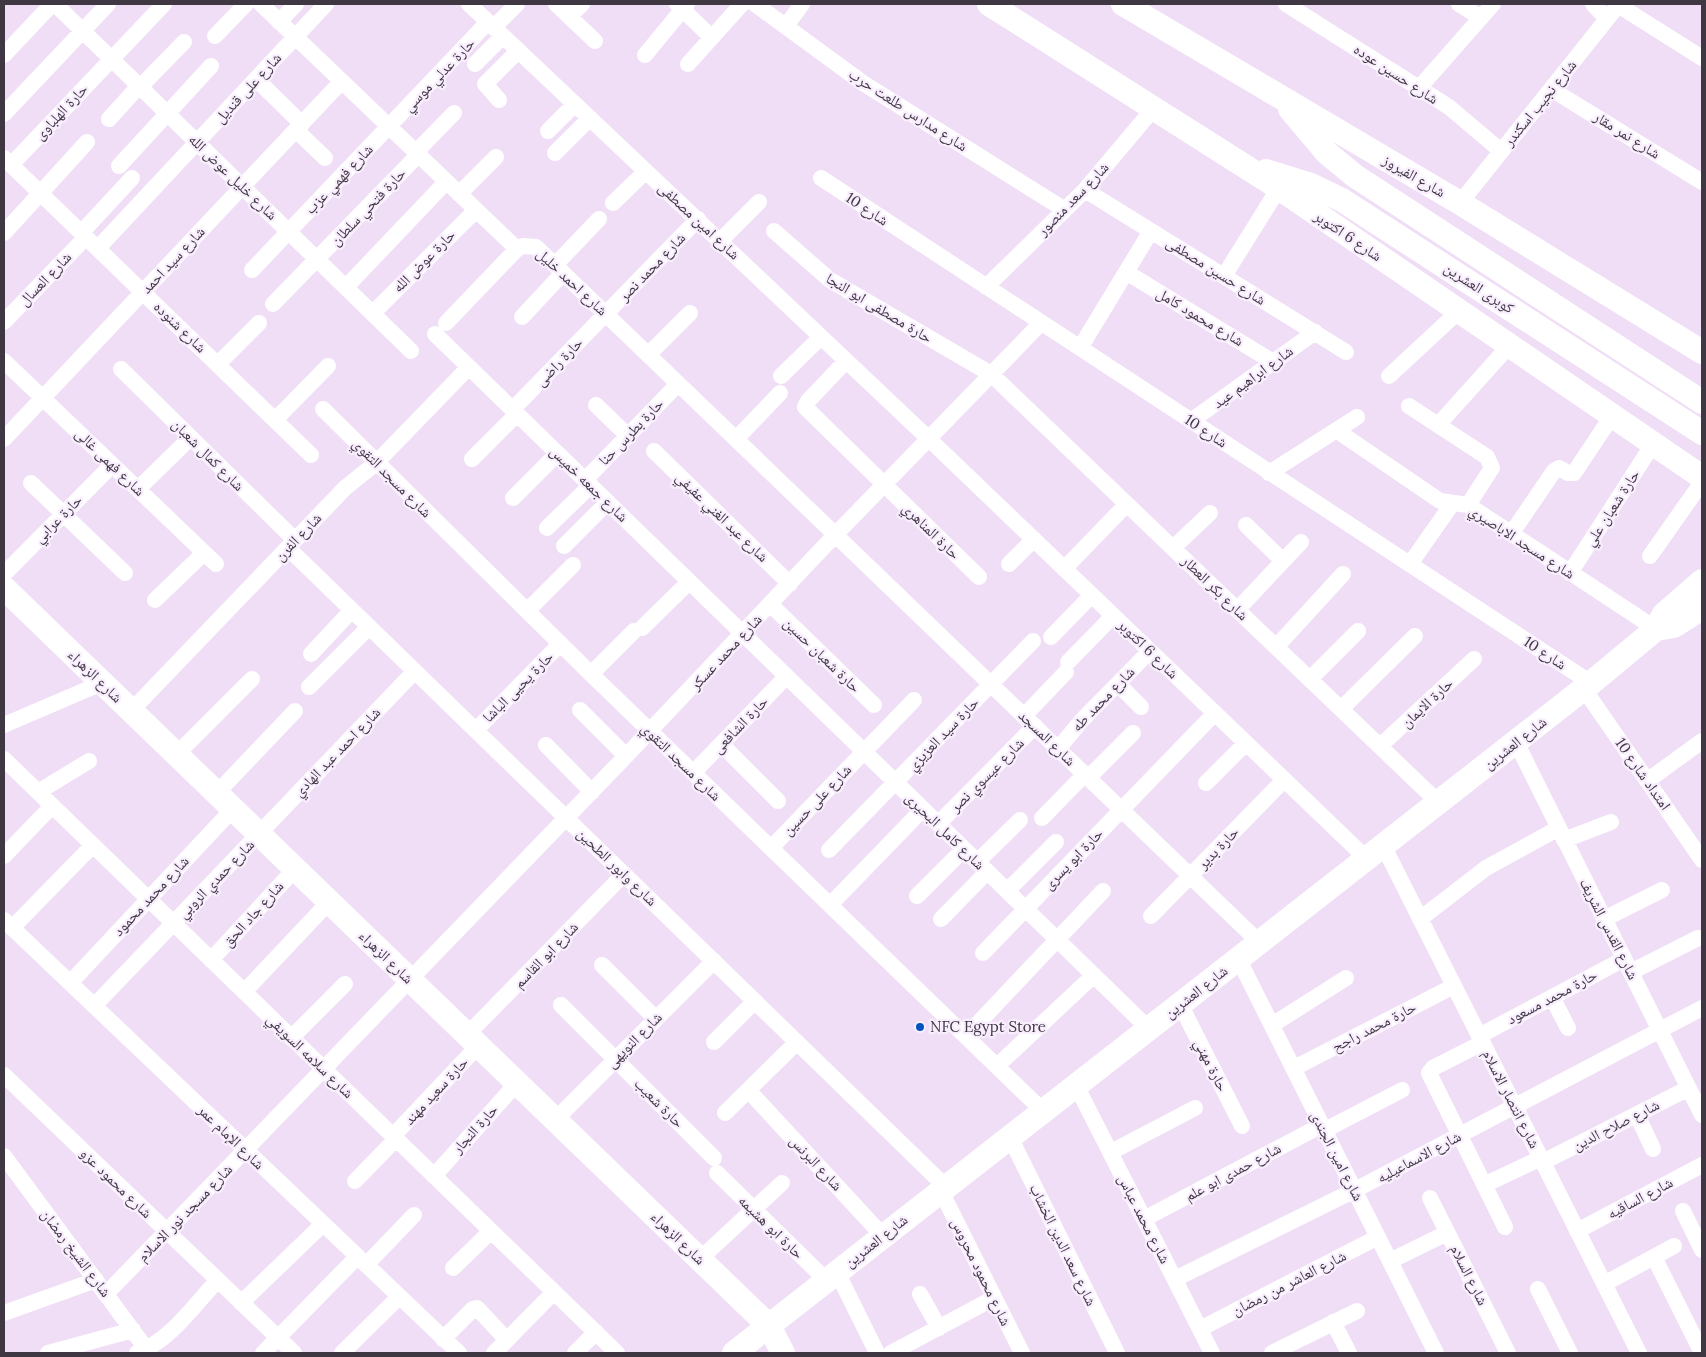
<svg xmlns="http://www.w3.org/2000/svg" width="1706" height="1357" font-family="Lora,'Noto Naskh Arabic',serif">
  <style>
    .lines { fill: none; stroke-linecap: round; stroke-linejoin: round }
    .street { stroke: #fff; stroke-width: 16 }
    .secondary { stroke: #fff; stroke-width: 24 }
    .poi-dot { fill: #0054bd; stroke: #f9eefe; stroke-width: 2 }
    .labels { text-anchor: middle; stroke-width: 4.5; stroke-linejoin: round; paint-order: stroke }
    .street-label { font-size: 15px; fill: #3f3842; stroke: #f9eefe }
    .poi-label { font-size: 15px; fill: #3f3842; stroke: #f9eefe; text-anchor: start }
  </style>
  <rect width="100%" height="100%" fill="#f0def7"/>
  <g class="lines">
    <path class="street" d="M55 4 411 351
      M261 4 517 249 523 246 536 247 1259 942
      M469 4 929 439 1366 858
      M556 4 595 41
      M677 4 711 37
      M755 4 863 83 1065 210
      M1286 4 1449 107 1501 151
      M1459 4 1481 18
      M1593 4 1607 19
      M1618 5 1702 58
      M569 16 582 4
      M279 22 296 4
      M786 26 802 4
      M494 27 517 4
      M215 36 246 4
      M4 55 52 4
      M645 55 687 4
      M475 64 503 36
      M688 64 742 4
      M256 79 302 124
      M140 87 184 42
      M1419 88 1493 4
      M1551 89 1702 182
      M499 100 485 84 518 51
      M4 114 108 4
      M109 119 139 86
      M296 130 325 158
      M548 131 575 104
      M416 152 454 113
      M555 153 590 118
      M4 158 311 455
      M11 165 164 4
      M119 166 211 66
      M821 178 1591 683
      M1085 190 1346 352
      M459 194 496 157
      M613 203 646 171
      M1460 203 1619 4
      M774 231 830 280 991 374 1438 802
      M4 233 87 142
      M81 233 132 178
      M720 241 759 202
      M98 248 326 4
      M555 265 599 219
      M252 270 488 22
      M1126 272 1273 362
      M1224 276 1279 188
      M346 287 446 182
      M986 287 1085 190 1154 108
      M273 304 418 155
      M373 313 476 210
      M522 317 563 273
      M4 322 86 237
      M446 323 517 249
      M435 334 1149 1029
      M1080 348 1151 231
      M648 355 690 313
      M4 361 216 564
      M846 361 808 401 805 407 979 577
      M218 364 259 323
      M121 369 295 540
      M781 376 821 337
      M1389 376 1459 311
      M596 405 628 436
      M1409 406 1438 425
      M323 409 591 674 1043 1111
      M512 410 698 219
      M275 420 328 366
      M1191 421 1315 332
      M1336 430 1440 501 1468 505 1656 629
      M4 439 342 81
      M736 439 780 393
      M654 451 790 584
      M472 459 517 414
      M1269 473 1357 417
      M585 480 678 384
      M31 483 125 573
      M138 489 190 438
      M513 498 557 454
      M1468 505 1492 468 1487 457 1438 425 1509 346
      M1246 525 1283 561
      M547 528 590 486
      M1511 534 1554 471 1559 468 1568 473H1574L1612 416
      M564 546 608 502
      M288 548 946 1187
      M1173 548 1210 513
      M1650 556 1702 482
      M1009 564 1034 539
      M1410 564 1452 504
      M1064 569 1127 504
      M1570 573 1653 444
      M4 574 112 465
      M155 600 204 553
      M770 604 874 705
      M1237 610 1301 542
      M527 611 573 565
      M642 628 689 582
      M1051 637 1092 595
      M1276 647 1343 574
      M311 654 352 610
      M1068 662 1113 616
      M591 674 634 631
      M1310 679 1358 631
      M1118 684 1141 707
      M309 687 369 627
      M1584 689 1702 860
      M1341 709 1415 636
      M580 710 626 756
      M131 711 345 488 376 463 469 367
      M1024 716 1066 672
      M4 725 102 683
      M476 730 560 644
      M1516 742 1702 1115
      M721 744 778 801
      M546 745 592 792
      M1380 746 1474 659
      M1058 749 1082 720 1150 651
      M176 755 252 679
      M4 759 617 1353
      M693 773 786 677
      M1088 778 1133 733
      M1647 781 1702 741
      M1206 783 1246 743
      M38 792 89 761
      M216 794 295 711
      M1042 818 1085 774
      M938 824 1035 726
      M1564 840 1611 822
      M1383 845 1639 1353
      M771 848 914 700
      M829 850 1033 641
      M4 856 52 806
      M977 862 1020 820
      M1007 891 1056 842
      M917 896 964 849
      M830 905 923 809
      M1151 916 1284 780
      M941 919 987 872
      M1420 919 1486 868 1559 828
      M1604 919 1662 890
      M4 920 459 1353
      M12 928 93 845
      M983 953 1215 713
      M1238 958 1436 1353
      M211 960 295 869
      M602 965 656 1019
      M1631 972 1698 938
      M70 983 233 809
      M244 992 329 902
      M1552 997 1568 1028
      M1180 1004 1242 1126
      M561 1005 714 1158
      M94 1006 415 671
      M1272 1025 1346 978
      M467 1035 624 874
      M966 1036 1103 891
      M1479 1036 1624 959
      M291 1038 345 984
      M714 1042 755 1001
      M1482 1043 1433 1068 1429 1073 1505 1227
      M997 1066 1094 975
      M1294 1068 1454 986
      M4 1075 294 1353
      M1076 1085 1212 1353
      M748 1090 883 1236
      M725 1113 797 1042
      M1637 1115 1653 1149
      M555 1120 714 961
      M1325 1130 1402 1090
      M393 1136 478 1046
      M1010 1137 1117 1353
      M1111 1152 1195 1108
      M4 1156 147 1350
      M1543 1162 1689 1088
      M717 1173 826 1280
      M434 1176 517 1083
      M355 1181 396 1139
      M1484 1185 1541 1158
      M941 1191 1022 1353
      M1430 1198 1508 1353
      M1683 1211 1702 1250
      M1144 1219 1322 1125
      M1577 1231 1702 1165
      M1654 1257 1702 1353
      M700 1259 782 1183
      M1390 1261 1447 1233
      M366 1265 414 1215
      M453 1268 491 1231
      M837 1272 877 1353
      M1175 1279 1355 1190 1702 1008
      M1604 1284 1674 1246
      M1538 1289 1570 1353
      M106 1294 626 756 835 535 1041 323
      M920 1294 939 1328
      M241 1303 323 1224
      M4 1313 96 1280
      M1333 1322 1349 1353
      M1200 1329 1378 1237
      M443 1339 473 1309 477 1308 507 1340
      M48 1353 133 1330
      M137 1353C170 1341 194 1305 218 1280
      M263 1353 357 1257
      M342 1353 399 1297
      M494 1353 554 1292
      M575 1353 596 1332
      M891 1353 994 1298
      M1272 1353 1357 1311"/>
    <path class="secondary" d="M989 4 1279 188 1702 477
      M1123 4 1460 203 1702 352
      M1290 109 1327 153 1355 176 1702 402
      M1266 171 1311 185 1342 200 1702 433
      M4 588 769 1326 783 1353
      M1656 629 1674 626 1702 608
      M734 1353 1591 683 1656 629 1664 614 1702 581"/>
  </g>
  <circle class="poi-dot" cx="920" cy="1027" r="5"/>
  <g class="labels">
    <g class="street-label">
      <text transform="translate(1396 74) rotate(33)" y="5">شارع حسين عوده</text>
      <text transform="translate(439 75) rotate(-46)" y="5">حارة عدلي موسي</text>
      <text transform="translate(248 88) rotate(-47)" y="5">شارع على قنديل</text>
      <text transform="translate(1540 103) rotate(-51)" y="5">شارع نجيب اسكندر</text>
      <text transform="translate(908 110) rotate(33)" y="5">شارع مدارس طلعت حرب</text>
      <text transform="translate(61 112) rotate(-47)" y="5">حارة الهلباوى</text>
      <text transform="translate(1627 135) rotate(32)" y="5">شارع نمر مقار</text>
      <text transform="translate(1414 176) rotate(30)" y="5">شارع الفيروز</text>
      <text transform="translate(233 177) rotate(44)" y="5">شارع خليل عوض الله</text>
      <text transform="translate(339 179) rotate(-46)" y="5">شارع فهمي عزب</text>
      <text transform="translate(1073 199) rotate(-46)" y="5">شارع سعد منصور</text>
      <text transform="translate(368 207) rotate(-46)" y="5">حارة فتحي سلطان</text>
      <text transform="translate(867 209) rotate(33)" y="5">شارع 10</text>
      <text transform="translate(699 221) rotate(43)" y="5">شارع امين مصطفى</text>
      <text transform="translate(1348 236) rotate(34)" y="5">شارع 6 اكتوبر</text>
      <text transform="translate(173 260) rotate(-47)" y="5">شارع سيد احمد</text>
      <text transform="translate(424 261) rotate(-45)" y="5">حارة عوض الله</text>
      <text transform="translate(652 267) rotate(-46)" y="5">شارع محمد نصر</text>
      <text transform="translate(1216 271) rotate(32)" y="5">شارع حسين مصطفى</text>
      <text transform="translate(45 279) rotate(-46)" y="5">شارع العسال</text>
      <text transform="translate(572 282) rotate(43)" y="5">شارع احمد خليل</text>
      <text transform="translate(1479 288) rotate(33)" y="5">كوبرى العشرين</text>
      <text transform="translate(879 308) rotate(31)" y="5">حارة مصطفى ابو النجا</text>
      <text transform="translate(1200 317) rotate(31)" y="5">شارع محمود كامل</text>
      <text transform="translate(180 327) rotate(44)" y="5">شارع شنوده</text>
      <text transform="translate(559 362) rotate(-46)" y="5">حارة راضى</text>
      <text transform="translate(1253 377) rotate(-36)" y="5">شارع ابراهيم عيد</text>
      <text transform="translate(1206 431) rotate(33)" y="5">شارع 10</text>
      <text transform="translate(631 432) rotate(-46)" y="5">حارة بطرس حنا</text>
      <text transform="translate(208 455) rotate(45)" y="5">شارع كمال شعبان</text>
      <text transform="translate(110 462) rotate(44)" y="5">شارع فهمى غالى</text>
      <text transform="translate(392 478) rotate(45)" y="5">شارع مسجد التقوي</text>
      <text transform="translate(589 484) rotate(44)" y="5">شارع جمعه خميس</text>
      <text transform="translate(1612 508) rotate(-57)" y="5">حارة شعبان علي</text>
      <text transform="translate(722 517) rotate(44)" y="5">شارع عبد الغني عفيفي</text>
      <text transform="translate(58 519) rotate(-45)" y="5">حارة عرابي</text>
      <text transform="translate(931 531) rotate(44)" y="5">حارة المناهري</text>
      <text transform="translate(298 537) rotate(-46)" y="5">شارع الفرن</text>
      <text transform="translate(1522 542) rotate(33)" y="5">شارع مسجد الاباصيري</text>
      <text transform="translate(1215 588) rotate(44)" y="5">شارع بكر العطار</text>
      <text transform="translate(1148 649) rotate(44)" y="5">شارع 6 اكتوبر</text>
      <text transform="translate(726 652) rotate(-47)" y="5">شارع محمد عسكر</text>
      <text transform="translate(1545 653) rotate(33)" y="5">شارع 10</text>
      <text transform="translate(822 655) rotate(44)" y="5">حارة شعبان حسين</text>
      <text transform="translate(95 676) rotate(44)" y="5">شارع الزهراء</text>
      <text transform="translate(518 687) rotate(-45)" y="5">حارة يحيى الباشا</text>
      <text transform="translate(1103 699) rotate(-46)" y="5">شارع محمد طه</text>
      <text transform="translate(1427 703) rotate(-43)" y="5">حارة الايمان</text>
      <text transform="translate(740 725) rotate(-46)" y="5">حارة الشافعى</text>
      <text transform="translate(943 734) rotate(-46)" y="5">حارة سيد العزيزي</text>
      <text transform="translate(1047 738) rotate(44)" y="5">شارع المسجد</text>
      <text transform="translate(1515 743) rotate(-38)" y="5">شارع العشرين</text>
      <text transform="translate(337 752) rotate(-46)" y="5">شارع احمد عبد الهادي</text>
      <text transform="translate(681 762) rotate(44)" y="5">شارع مسجد التقوي</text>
      <text transform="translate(1643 774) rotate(55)" y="5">امتداد شارع 10</text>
      <text transform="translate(987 775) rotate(-45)" y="5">شارع عيسوي نصر</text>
      <text transform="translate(817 800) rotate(-46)" y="5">شارع على حسين</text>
      <text transform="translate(945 831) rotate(44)" y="5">شارع كامل البحيرى</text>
      <text transform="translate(1218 848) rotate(-46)" y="5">حارة بدير</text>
      <text transform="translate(1073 859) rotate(-46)" y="5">حارة ابو يسرى</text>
      <text transform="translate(617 867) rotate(44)" y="5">شارع وابور الطحين</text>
      <text transform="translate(216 879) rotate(-46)" y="5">شارع حمدي الروبي</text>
      <text transform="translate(151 896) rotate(-47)" y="5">شارع محمد محمود</text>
      <text transform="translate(253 914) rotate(-48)" y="5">شارع جاد الحق</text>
      <text transform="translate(1609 929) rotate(63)" y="5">شارع القدس الشريف</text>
      <text transform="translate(546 955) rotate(-46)" y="5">شارع ابو القاسم</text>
      <text transform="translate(386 957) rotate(44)" y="5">شارع الزهراء</text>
      <text transform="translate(1196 992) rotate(-38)" y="5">شارع العشرين</text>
      <text transform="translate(1552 997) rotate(-28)" y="5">حارة محمد مسعود</text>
      <text transform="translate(1374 1027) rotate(-27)" y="5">حارة محمد راجح</text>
      <text transform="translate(634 1040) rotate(-45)" y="5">شارع النويهى</text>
      <text transform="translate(310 1056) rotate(44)" y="5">شارع سلامه السويفي</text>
      <text transform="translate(1211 1065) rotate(63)" y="5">حارة مهني</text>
      <text transform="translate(436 1091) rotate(-47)" y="5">حارة سعيد مهند</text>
      <text transform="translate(1511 1099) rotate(63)" y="5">شارع انتصار الاسلام</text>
      <text transform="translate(659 1103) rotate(45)" y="5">حارة شعيب</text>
      <text transform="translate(1616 1125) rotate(-27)" y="5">شارع صلاح الدين</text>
      <text transform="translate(475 1129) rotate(-48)" y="5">حارة النجار</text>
      <text transform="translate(231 1137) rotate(44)" y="5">شارع الإمام عمر</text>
      <text transform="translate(1337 1156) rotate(63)" y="5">شارع امين الجندى</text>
      <text transform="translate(1419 1157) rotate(-28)" y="5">شارع الاسماعيليه</text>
      <text transform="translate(816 1163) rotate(47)" y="5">شارع البرنس</text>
      <text transform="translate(1233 1172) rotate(-28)" y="5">شارع حمدى ابو علم</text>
      <text transform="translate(116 1183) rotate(44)" y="5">شارع محمود عزو</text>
      <text transform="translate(1640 1198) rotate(-28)" y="5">شارع الساقيه</text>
      <text transform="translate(185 1213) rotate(-46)" y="5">شارع مسجد نور الاسلام</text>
      <text transform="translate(1144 1219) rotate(63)" y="5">شارع محمد عباس</text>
      <text transform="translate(771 1227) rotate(44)" y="5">حارة ابو هشيمه</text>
      <text transform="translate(678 1238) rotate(44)" y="5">شارع الزهراء</text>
      <text transform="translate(876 1241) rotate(-38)" y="5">شارع العشرين</text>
      <text transform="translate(1063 1245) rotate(64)" y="5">شارع سعد الدين الخشاب</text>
      <text transform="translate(76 1253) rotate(53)" y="5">شارع الشيخ رمضان</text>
      <text transform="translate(981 1272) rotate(64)" y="5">شارع محمود محروس</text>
      <text transform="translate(1469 1275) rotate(63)" y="5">شارع السلام</text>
      <text transform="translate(1289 1283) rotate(-27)" y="5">شارع العاشر من رمضان</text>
    </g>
    <g class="poi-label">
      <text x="930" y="1032">NFC Egypt Store</text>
    </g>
  </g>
  <rect width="1706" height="1357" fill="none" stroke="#3f3842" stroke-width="10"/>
</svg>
